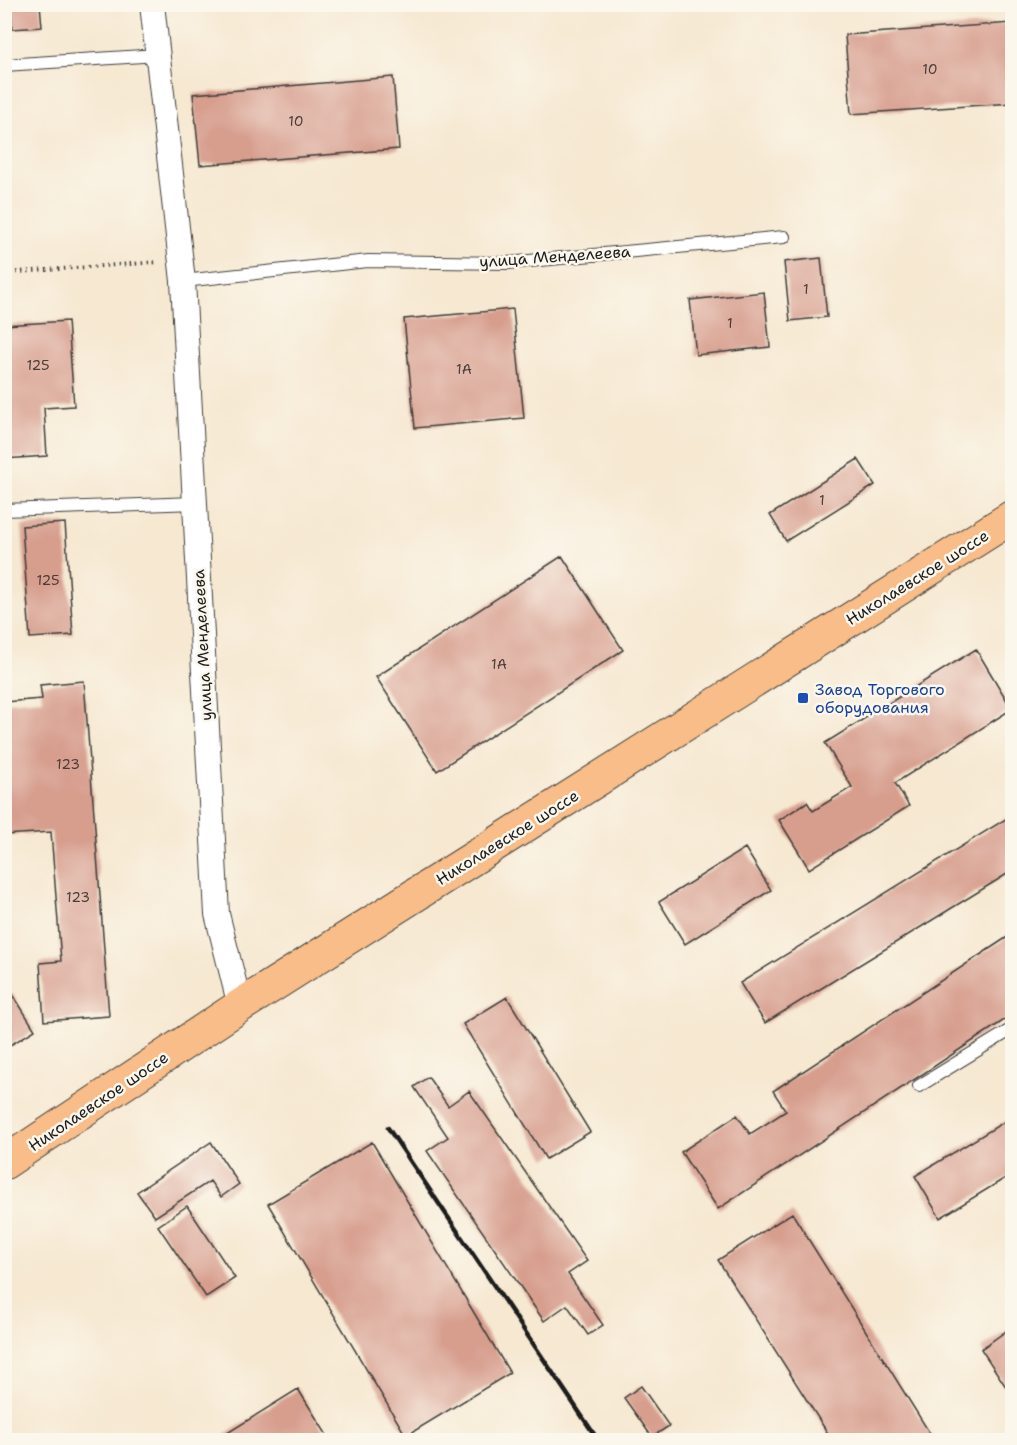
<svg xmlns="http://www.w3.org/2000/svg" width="1017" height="1445" font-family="'Shantell Sans',sans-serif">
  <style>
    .building { fill: #d79e8e }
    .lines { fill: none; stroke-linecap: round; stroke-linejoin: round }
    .lane-casing { stroke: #3d3b37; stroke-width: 14 }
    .street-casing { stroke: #3d3b37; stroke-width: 26 }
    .primary-casing { stroke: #3d3b37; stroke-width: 35 }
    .path { stroke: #3d3b37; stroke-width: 4; stroke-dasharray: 1.5 4.5; stroke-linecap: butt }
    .lane { stroke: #fff; stroke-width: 12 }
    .street { stroke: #fff; stroke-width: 24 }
    .primary { stroke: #f8bd88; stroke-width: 33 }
    .rail { stroke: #1c1c1c; stroke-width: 4.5 }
    .transit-dot { fill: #1a4fb4; stroke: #fbf7ec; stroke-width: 2 }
    .labels { text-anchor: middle; stroke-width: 5; stroke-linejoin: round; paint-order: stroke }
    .number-label { font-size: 14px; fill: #4b3c38 }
    .street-label { font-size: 16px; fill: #1c1c1c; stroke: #fbf7ec }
    .transit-label { font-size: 16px; fill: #164399; stroke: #fbf7ec; text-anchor: start }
  </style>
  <rect width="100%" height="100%" fill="#fbf7ec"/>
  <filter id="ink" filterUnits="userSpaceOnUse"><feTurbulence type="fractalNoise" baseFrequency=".0167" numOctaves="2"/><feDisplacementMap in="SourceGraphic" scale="12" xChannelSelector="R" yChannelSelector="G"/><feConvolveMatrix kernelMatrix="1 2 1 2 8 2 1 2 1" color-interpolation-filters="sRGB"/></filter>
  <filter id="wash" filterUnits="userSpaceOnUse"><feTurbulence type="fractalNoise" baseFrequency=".008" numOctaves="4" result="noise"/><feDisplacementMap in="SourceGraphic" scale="24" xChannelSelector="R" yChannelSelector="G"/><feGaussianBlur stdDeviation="1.35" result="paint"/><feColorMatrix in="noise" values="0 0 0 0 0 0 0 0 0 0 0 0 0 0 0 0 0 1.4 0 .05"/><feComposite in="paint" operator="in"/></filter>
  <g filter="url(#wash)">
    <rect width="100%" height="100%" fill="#f6e8d1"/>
    <g id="blocks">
      <path class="building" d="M11 4H40L42 27 12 29Z
        M1012 23V103L851 114 845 35Z
        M393 77 399 149 200 165 193 94Z
        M821 258 827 317 790 321 784 262Z
        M764 292 770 347 696 355 690 300Z
        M513 309 524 418 415 428 404 319Z
        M68 321 74 406 44 408 47 456 4 459V325Z
        M858 459 875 485 786 541 770 515Z
        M65 523 73 635 30 638 22 526Z
        M562 556 623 650 437 771 376 677Z
        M976 649 1012 709 895 783 909 806 809 869 779 820 807 802 813 811 852 787 825 743Z
        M84 681 109 1016 44 1021 40 963 61 961 51 832 4 835V702L42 699 40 685Z
        M1012 815V871L765 1023 740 983Z
        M745 848 771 890 685 944 659 902Z
        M1012 934V1015L718 1209 681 1152 737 1115 750 1134 786 1111 773 1091Z
        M12 993 35 1030 4 1049V998Z
        M507 997 590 1132 546 1159 463 1024Z
        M428 1077 448 1106 469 1091 587 1261 568 1274 603 1325 588 1335 567 1305 544 1321 427 1151 448 1137 414 1087Z
        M1012 1117V1174L940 1218 915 1176Z
        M211 1142 239 1184 221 1197 210 1181 155 1217 137 1192Z
        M372 1142 510 1373 406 1436 268 1204Z
        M187 1206 235 1278 206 1297 158 1226Z
        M792 1213 934 1440H832L718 1260Z
        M1012 1327V1396L981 1349Z
        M641 1386 669 1426 652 1437 624 1398Z
        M298 1389 330 1440H216Z"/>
    </g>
  </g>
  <g filter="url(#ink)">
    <use href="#blocks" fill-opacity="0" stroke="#3d3b37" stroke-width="1.5"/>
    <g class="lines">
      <defs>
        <path id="lane" d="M4 65 158 55
          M183 281 368 261 508 263 784 237
          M4 510 195 503
          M919 1086 1012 1029"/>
        <path id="street" d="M152 4 183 281 217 914 240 1006"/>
        <path id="primary" d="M4 1163 240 1006 1012 517"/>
      </defs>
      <use href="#lane" class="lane-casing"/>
      <use href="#street" class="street-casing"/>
      <use href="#primary" class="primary-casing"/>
      <path class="path" d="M4 273 159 262"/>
      <use href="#lane" class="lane"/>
      <use href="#street" class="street"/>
      <use href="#primary" class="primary"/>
      <path class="rail" d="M388 1128 598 1440"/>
    </g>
  </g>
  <rect class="transit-dot" x="797" y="692" width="12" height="12" rx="3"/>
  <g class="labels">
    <g class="number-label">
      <text x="930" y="74">10</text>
      <text x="296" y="126">10</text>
      <text x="806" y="294">1</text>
      <text x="730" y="328">1</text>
      <text x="38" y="370">125</text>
      <text x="464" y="374">1А</text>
      <text x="822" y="505">1</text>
      <text x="48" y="585">125</text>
      <text x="499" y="669">1А</text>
      <text x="68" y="769">123</text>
      <text x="78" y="902">123</text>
    </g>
    <g class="street-label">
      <text transform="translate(555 256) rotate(-4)" y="6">улица Менделеева</text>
      <text transform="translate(917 577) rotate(-32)" y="6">Николаевское шоссе</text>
      <text transform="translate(202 645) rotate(-93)" y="6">улица Менделеева</text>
      <text transform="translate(507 837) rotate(-32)" y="6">Николаевское шоссе</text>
      <text transform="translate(98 1101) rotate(-34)" y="6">Николаевское шоссе</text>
    </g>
    <g class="transit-label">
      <text x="815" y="695">Завод Торгового<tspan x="815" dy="18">оборудования</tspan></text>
    </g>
  </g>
  <rect width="1017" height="1445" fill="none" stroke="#fbf7ec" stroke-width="24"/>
</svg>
